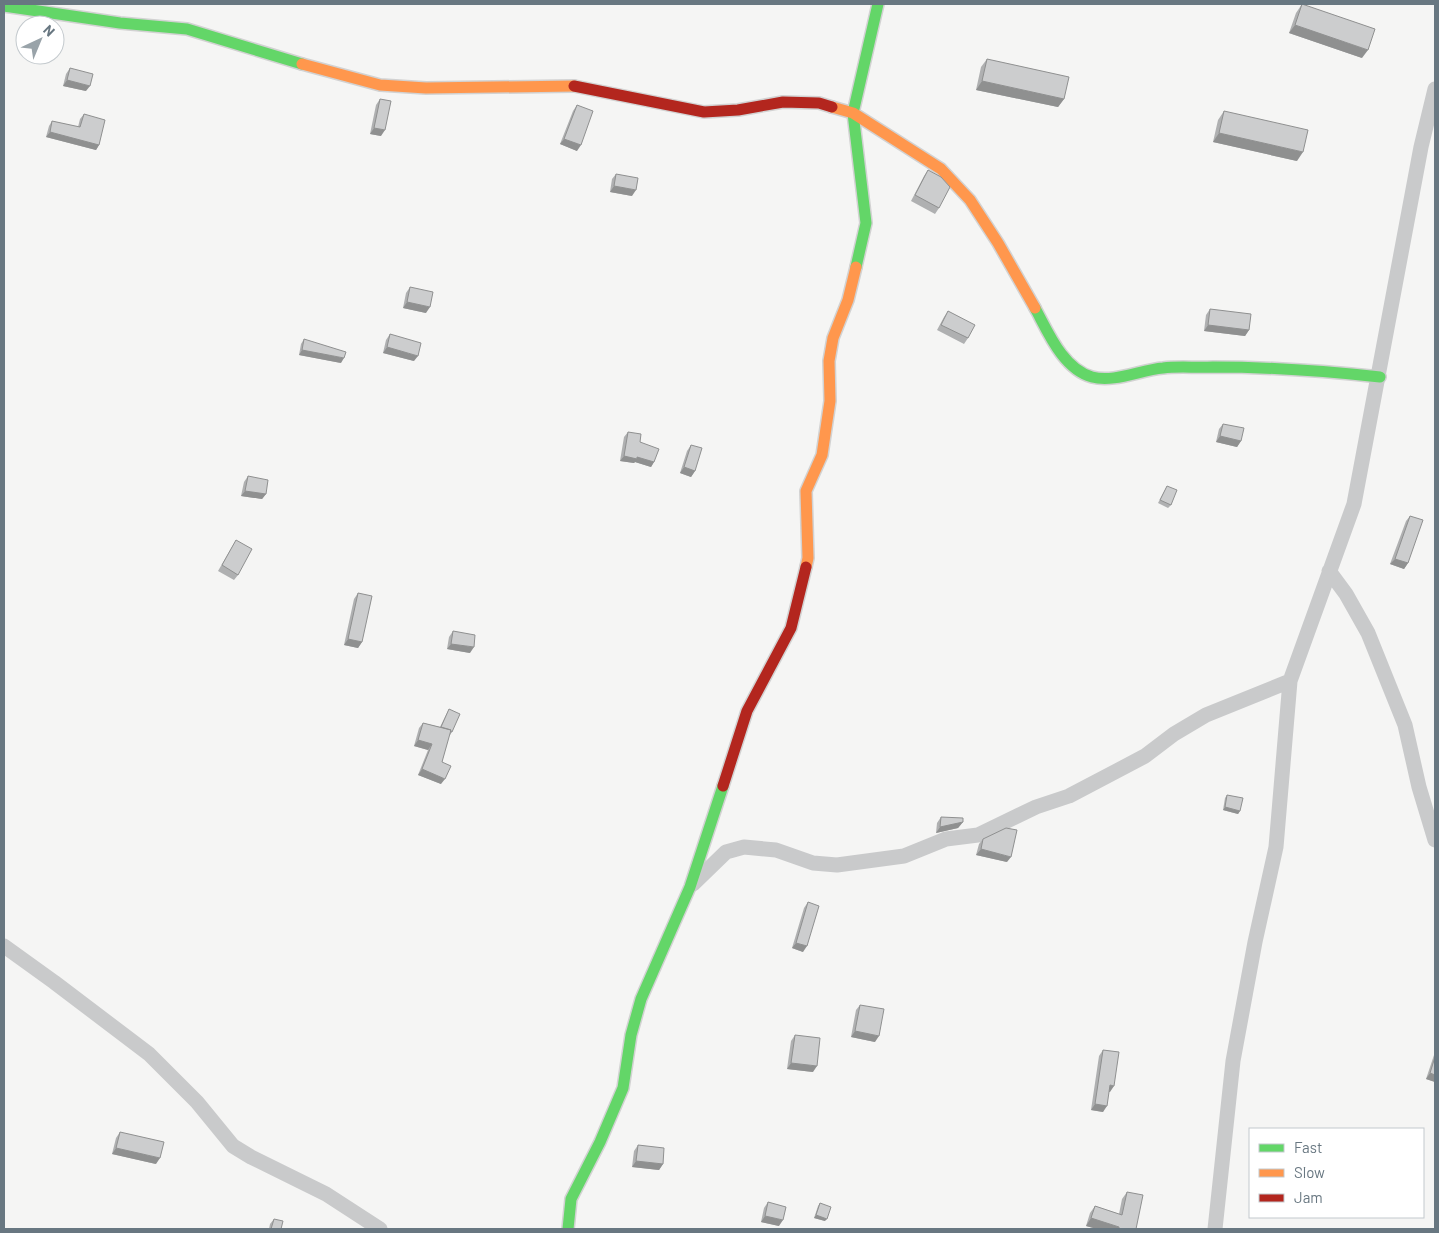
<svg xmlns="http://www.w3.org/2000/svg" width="1439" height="1233" font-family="Barlow,sans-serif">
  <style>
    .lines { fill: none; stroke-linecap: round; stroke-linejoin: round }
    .fast-casing { stroke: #d2d2d2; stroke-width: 14 }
    .slow-casing { stroke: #d2d2d2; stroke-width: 14 }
    .jam-casing { stroke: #d2d2d2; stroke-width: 14 }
    .street { stroke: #c9cacb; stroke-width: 15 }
    .fast { stroke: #63d668; stroke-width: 11 }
    .slow { stroke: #ff974d; stroke-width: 11 }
    .jam { stroke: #b3261e; stroke-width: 11 }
    .wall { fill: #afb0b1 }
    .shaded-wall { fill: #8f9090 }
    .building { fill: #cccdce; stroke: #8f9090 }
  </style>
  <rect width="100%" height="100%" fill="#f5f5f4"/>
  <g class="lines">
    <defs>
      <path id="fast" d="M4 6 120 23 187 29 302 64
        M856 267 866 223 853 113 878 4
        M1035 308C1048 332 1063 369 1092 377 1114 383 1140 370 1163 368 1179 366 1196 368 1213 367 1269 367 1324 371 1380 377
        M568 1229 571 1199 600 1142 623 1088 631 1035 641 999 690 887 723 786"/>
      <path id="slow" d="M302 64 380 85 426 88 574 86
        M832 107 853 113 941 169 970 200 998 243 1035 308
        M806 567 808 558 806 491 822 455 830 401 829 361 833 338 848 300 856 267"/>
      <path id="jam" d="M574 86 704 112 738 110 783 102 819 103 832 107
        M723 786 747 711 791 628 806 567"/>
    </defs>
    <use href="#fast" class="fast-casing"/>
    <use href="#slow" class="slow-casing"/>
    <use href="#jam" class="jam-casing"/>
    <path class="street" d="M1329 571 1346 594 1368 633 1405 725 1419 787 1435 840
      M693 884 726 852 744 847 776 850 813 863 837 865 904 856 946 839 978 835 1036 807 1069 796 1145 756 1174 734 1206 715 1290 681
      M4 946 54 982 149 1054 197 1102 233 1146 251 1157 326 1194 380 1229
      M1215 1229 1233 1061 1255 942 1276 847 1290 681 1354 504 1421 147 1435 89"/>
    <use href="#fast" class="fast"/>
    <use href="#slow" class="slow"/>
    <use href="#jam" class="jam"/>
  </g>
  <path class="wall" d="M1302 4 1362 58 1289 33 1296 13Z
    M987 59 1064 99 1058 107 976 90 981 67Z
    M70 68 86 91 63 86 66 74Z
    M380 99 381 136 370 134 376 105Z
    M577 105V151L560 144 573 111Z
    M1224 111 1297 161 1213 142 1218 120Z
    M84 114 99 145 96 150 46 137 49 126 52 121 78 127 80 119Z
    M928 170 939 208 935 214 911 201 924 176Z
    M616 174 632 196 610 192 612 179Z
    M410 287 426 313 403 308 406 293Z
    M1210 309 1249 330 1245 336 1204 331 1206 315Z
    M948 311 968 338 964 344 937 330 944 317Z
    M390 334 414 361 383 353 386 340Z
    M304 339 341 363 299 355 301 344Z
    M1223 424 1241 441 1237 447 1216 442 1219 429Z
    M628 432 640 442 654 462 651 467 635 462 634 463 620 461 624 437Z
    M691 445 695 471 691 477 680 473 687 451Z
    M248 476 266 494 262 499 241 496 244 482Z
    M1167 486 1171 505 1168 508 1158 503Z
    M1410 516 1408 563 1404 569 1390 564 1406 521Z
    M236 540 238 575 234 580 218 571Z
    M358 593 362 642 358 648 344 645 354 599Z
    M453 631 470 653 447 649 449 637Z
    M449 709 452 732 450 735H449L442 762 441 784 418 775 428 750 414 746 419 728 423 723 440 727Z
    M1227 795 1240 811 1238 814 1223 810 1225 798Z
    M941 817 963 822 958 828 936 833 937 823Z
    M983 839 1007 862 976 855 979 844Z
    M808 902 803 952 792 948 804 908Z
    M860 1005 875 1042 851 1037 856 1010Z
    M795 1035 813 1072 787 1069 791 1041Z
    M1103 1050 1110 1092H1109L1103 1112 1091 1110 1099 1056Z
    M1435 1052V1082L1426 1079Z
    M120 1132 156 1164 112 1154 116 1138Z
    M638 1145 663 1164 659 1170 632 1167 634 1151Z
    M1127 1192 1136 1229H1097L1086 1226 1090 1213 1095 1206 1119 1214 1122 1199Z
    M768 1202 779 1226 761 1222 764 1208Z
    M820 1203 825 1221 814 1218 818 1206Z
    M274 1219 281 1229H269L270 1224Z"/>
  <path class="shaded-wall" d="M1295 25 1368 50 1362 58 1289 33Z
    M67 80 90 86 86 91 63 86Z
    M982 81 1064 99 1058 107 976 90Z
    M374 128 385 130 381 136 370 134Z
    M50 132 99 145 96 150 46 137Z
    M1219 133 1303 152 1297 161 1213 142Z
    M564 139 581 145 577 151 560 144Z
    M614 186 636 190 632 196 610 192Z
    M407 302 430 307 426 313 403 308Z
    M1208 325 1249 330 1245 336 1204 331Z
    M387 347 418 356 414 361 383 353Z
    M302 350 344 358 341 363 299 355Z
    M1220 436 1241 441 1237 447 1216 442Z
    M624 456 637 457 654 462 651 467 635 462 634 463 620 461Z
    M684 467 695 471 691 477 680 473Z
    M245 491 266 494 262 499 241 496Z
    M1395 559 1408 563 1404 569 1390 564Z
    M348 639 362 642 358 648 344 645Z
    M451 644 474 647 470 653 447 649Z
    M418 740 432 744 428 750 414 746Z
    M422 769 445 779 441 784 418 775Z
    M1225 807 1240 811 1238 814 1223 810Z
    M963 822 958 828 936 833 940 827Z
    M981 849 1011 857 1007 862 976 855Z
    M796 943 807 946 803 952 792 948Z
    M855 1031 879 1036 875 1042 851 1037Z
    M791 1063 817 1066 813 1072 787 1069Z
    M1430 1073 1435 1075V1082L1426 1079Z
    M1110 1085 1114 1086 1110 1092 1106 1091Z
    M1095 1104 1107 1106 1103 1112 1091 1110Z
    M116 1148 160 1158 156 1164 112 1154Z
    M636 1161 663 1164 659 1170 632 1167Z
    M816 1215 827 1219 825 1221 814 1218Z
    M765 1216 783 1220 779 1226 761 1222Z
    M1091 1218 1119 1227 1118 1229H1097L1086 1226Z"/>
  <path class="building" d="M1302 4 1375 29 1368 50 1295 25Z
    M987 59 1069 77 1064 99 982 81Z
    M70 68 93 74 90 86 67 80Z
    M380 99 391 101 385 130 374 128Z
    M577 105 593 111 581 145 564 139Z
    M1224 111 1308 130 1303 152 1219 133Z
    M84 114 105 120 99 145 50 132 52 121 80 127Z
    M928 170 941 177 950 187 939 208 915 195Z
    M616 174 638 178 636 190 614 186Z
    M410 287 433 292 430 307 407 302Z
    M1210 309 1251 314 1249 330 1208 325Z
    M948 311 975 325 968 338 941 325Z
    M390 334 421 343 418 356 387 347Z
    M304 339 346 352 344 358 302 350Z
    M1223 424 1244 428 1241 441 1220 436Z
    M628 432 641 434 640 442 659 449 654 462 637 457V459L624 456Z
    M691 445 702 448 695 471 684 467Z
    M248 476 268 480 266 494 245 491Z
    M1167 486 1177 490 1171 505 1160 500Z
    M1410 516 1423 520 1408 563 1395 559Z
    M236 540 252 549 238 575 222 565Z
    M358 593 372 596 362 642 348 639Z
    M453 631 475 635 474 647 451 644Z
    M449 709 460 714 452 732 450 731 451 730 441 727Z
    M423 723 451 730 442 762 451 766 445 779 422 769 432 744 418 740Z
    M1227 795 1243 798 1240 811 1225 807Z
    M941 817 963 818V822L940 827Z
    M1006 828 1017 830 1011 857 981 849 983 839Z
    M808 902 819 906 807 946 796 943Z
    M860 1005 884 1009 879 1036 855 1031Z
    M795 1035 820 1038 817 1066 791 1063Z
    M1103 1050 1119 1052 1114 1086 1110 1085 1107 1106 1095 1104Z
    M1435 1057V1075L1430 1073Z
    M120 1132 164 1142 160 1158 116 1148Z
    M638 1145 664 1148 663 1164 636 1161Z
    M1127 1192 1143 1195 1136 1229H1119V1227L1091 1218 1095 1206 1122 1215Z
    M768 1202 786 1207 783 1220 765 1216Z
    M820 1203 831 1207 827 1219 816 1215Z
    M274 1219 283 1221 281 1229H271Z"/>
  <rect width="1439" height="1233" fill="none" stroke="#687781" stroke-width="10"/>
  <rect x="1249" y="1128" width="175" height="90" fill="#ffffff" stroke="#c3c9cd"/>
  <rect x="1259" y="1144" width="25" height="8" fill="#63d668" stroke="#c3c9cd"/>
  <text x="1294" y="1153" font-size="15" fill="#687781">Fast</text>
  <rect x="1259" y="1169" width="25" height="8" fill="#ff974d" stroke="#c3c9cd"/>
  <text x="1294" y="1178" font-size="15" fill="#687781">Slow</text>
  <rect x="1259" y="1194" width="25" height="8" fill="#b3261e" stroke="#c3c9cd"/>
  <text x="1294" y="1203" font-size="15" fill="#687781">Jam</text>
  <g transform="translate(40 40) rotate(44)"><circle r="24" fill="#ffffff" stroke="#c3c9cd"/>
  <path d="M0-4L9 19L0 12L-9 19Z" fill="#99a3a9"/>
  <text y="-8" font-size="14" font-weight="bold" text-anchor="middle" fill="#687781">N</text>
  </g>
</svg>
